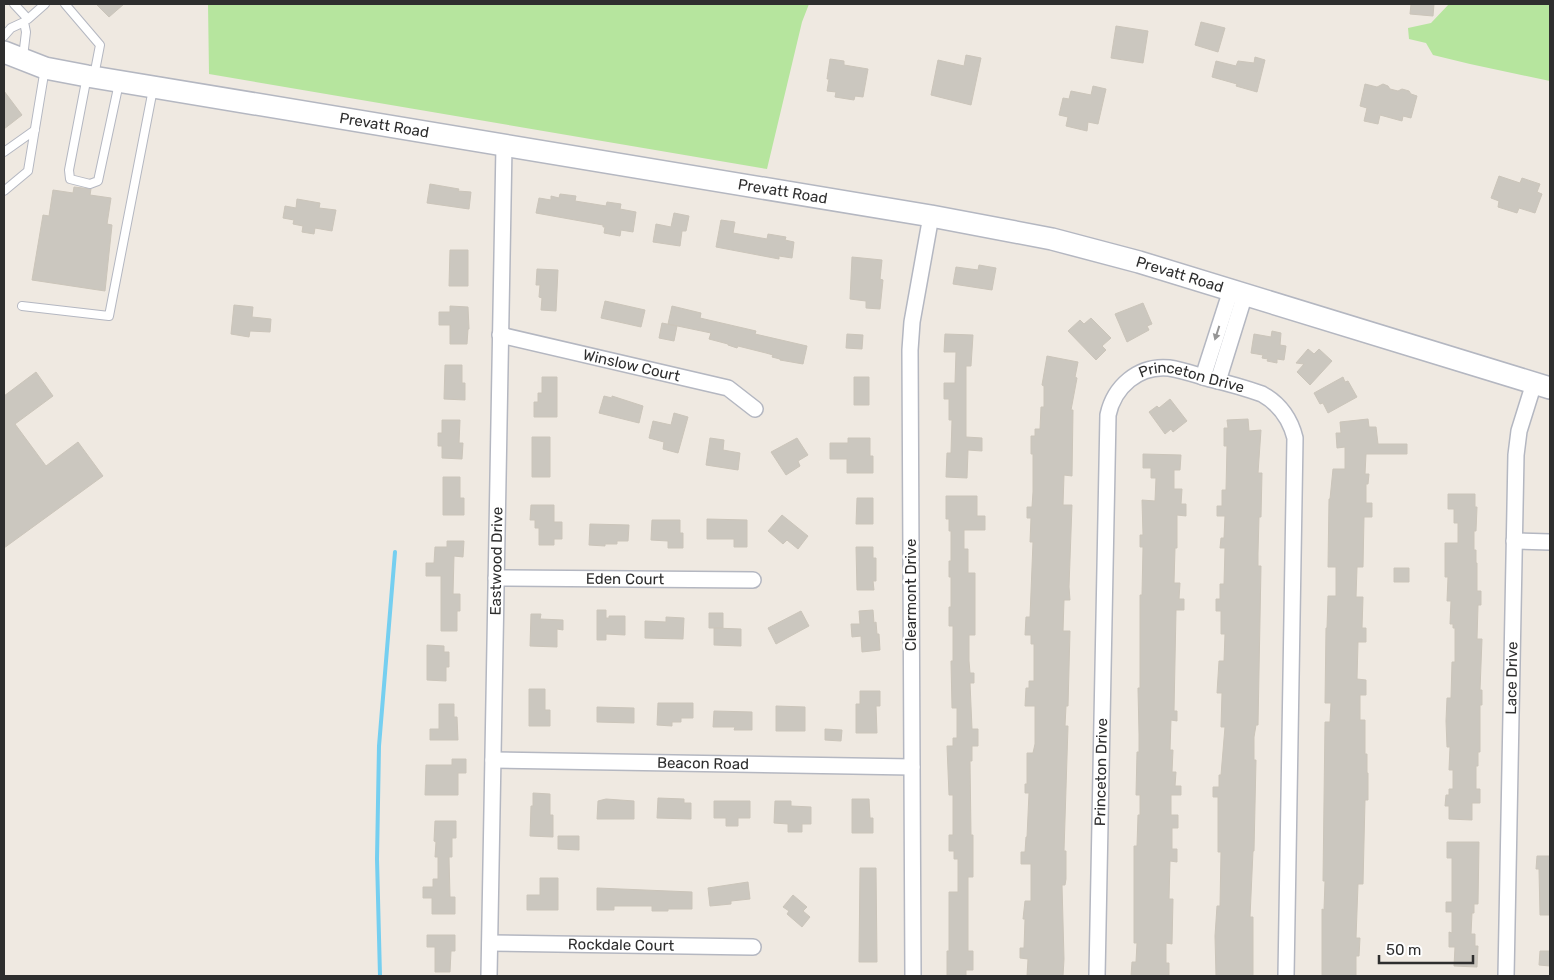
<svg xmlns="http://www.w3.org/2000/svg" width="1554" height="980" font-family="Rubik,sans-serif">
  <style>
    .green { fill: #b6e59e }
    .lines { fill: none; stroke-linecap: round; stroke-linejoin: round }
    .stream { stroke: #75cff0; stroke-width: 4 }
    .building { fill: #cbc7bf; stroke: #cbc5ba }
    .lane-casing { stroke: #b4b7c1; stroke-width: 10 }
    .street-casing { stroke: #b4b7c1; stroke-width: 18 }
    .secondary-casing { stroke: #b4b7c1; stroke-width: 24 }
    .lane { stroke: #fff; stroke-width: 8 }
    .street { stroke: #fff; stroke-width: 15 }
    .secondary { stroke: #fff; stroke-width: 21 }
    .oneway { fill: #969696 }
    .labels { text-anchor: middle; stroke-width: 5; stroke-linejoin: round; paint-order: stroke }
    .street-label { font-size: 15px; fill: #2e2e2e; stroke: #fff }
  </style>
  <rect width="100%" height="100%" fill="#efe9e1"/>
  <path class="green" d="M208 4H809L802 22 767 169 209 74Z
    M1449 4H1550V81L1470 64 1433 55 1426 43 1409 39 1408 28 1431 23Z"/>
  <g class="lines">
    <path class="stream" d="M380 976 377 859 379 746 395 552"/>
  </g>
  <path class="building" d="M96 4H124L109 17Z
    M1411 4H1434L1433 16 1410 14Z
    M1201 22 1225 28 1218 52 1195 45Z
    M1116 26 1148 31 1143 63 1111 58Z
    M966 55 981 58 971 105 931 95 938 60 964 66Z
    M1255 57 1265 60 1257 92 1236 86 1237 84 1212 77 1216 61 1236 66 1238 61 1254 63Z
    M830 59 844 61V65L868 69 863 97 855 96 854 100 835 97 836 92 827 91 829 79H827Z
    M1365 84 1377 87 1383 84 1388 86 1390 89 1398 91 1402 89 1409 91 1411 94 1417 96 1411 118 1403 116 1402 121 1380 115 1378 124 1364 121 1367 108 1360 106Z
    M1093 86 1106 89 1098 124 1088 122 1087 131 1066 126 1068 117 1059 115 1063 98 1069 99 1071 91 1091 95Z
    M4 91 22 115 4 129Z
    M1499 176 1520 183 1522 178 1540 184 1537 192 1542 194 1535 213 1519 208 1517 213 1498 207 1499 201 1491 198Z
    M430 184 459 189 458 191 471 192 469 209 427 203Z
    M74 187 91 189 90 195 111 198 107 224 112 225 105 291 32 280 43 215 49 216 53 190 73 193Z
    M560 194 576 196 575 201 606 206 607 202 621 204 620 209 636 212 633 232 621 230 620 236 604 233 605 227H603V225L536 213 539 198 551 200V196L559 198Z
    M297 199 320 203 319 208 336 210 332 231 315 228 314 234 302 232 303 226 293 224 294 220 283 218 285 206 296 208Z
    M674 213 689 216 686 231H682L680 246 653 242 656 224 671 227Z
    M721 220 735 222 733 233 767 239 768 234 786 237 785 240 794 242 792 258 779 256V259L716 247Z
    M450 250H468V286H449Z
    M852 257 882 260 880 279 883 280 880 309 866 308V301L850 299Z
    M979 265 996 268 992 290 953 284 956 267 978 270Z
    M537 269 558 270 556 311 541 310 542 298 539 297 540 285H536Z
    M605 301 645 310 641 327 601 318Z
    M1143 303 1152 324 1147 326 1149 330 1127 342 1115 314Z
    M234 305 253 307 252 317 271 319 270 332 250 331 249 337 231 334Z
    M450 306 468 307 469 329H468L467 344H450V325H439V312H450Z
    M672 306 701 313 700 318 756 331 755 334 807 346 803 364 780 360V359L772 357 773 355 766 353 738 346 737 348 728 345V344L709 339 711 333 668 324Z
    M1091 318 1111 338 1102 346 1106 350 1096 360 1068 331 1080 320 1084 324Z
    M662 323 677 326 674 341 659 338Z
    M1272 331 1281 333 1280 345 1286 346 1284 360 1277 359V363L1267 361 1268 359 1262 358 1263 355 1251 353 1254 334 1271 337Z
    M847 334 863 335 862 349 846 348Z
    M945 334 973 335 971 366H966V437L982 438V451L968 450 967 478 946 477 947 453H951L952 420H949V399H944V383H955L956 352H944Z
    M1308 349 1314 354 1319 349 1332 361 1310 385 1297 372 1304 364 1296 363Z
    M1047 356 1078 362 1075 377 1077 378 1071 410H1073L1072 476 1064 475 1063 505H1072L1069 587 1070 600H1064L1063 631H1070L1068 706H1066L1065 726H1068L1064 851H1066V879L1065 885H1062L1064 959 1063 976H1027L1028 959 1020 958V948H1024L1025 919H1023L1025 901H1031V864H1021V852H1025L1026 837H1027L1029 793H1025V784H1027V753H1033L1035 744V706H1025L1026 688H1029V681H1034V644H1031V635H1025L1026 617H1030L1033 542H1030L1031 518H1027V507H1032L1033 492V454H1031V436H1035V429H1040L1041 407H1044V386L1042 385Z
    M445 365H462V383H465V400L444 399Z
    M36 372 53 396 15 424 46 466 78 442 103 476 4 548V396Z
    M542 377H557V417H534V402H538V393H542Z
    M854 377H869V405H854Z
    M1343 377 1345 382 1348 381 1357 397 1328 413 1323 403 1320 404 1314 393Z
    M604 396 612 398V396L643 406 639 423 599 413Z
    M1170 399 1187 421 1173 432 1171 429 1165 434 1149 412 1157 406 1159 408Z
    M674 413 688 417 678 453 663 449 664 442 649 438 653 421 671 425Z
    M1248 419 1249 431 1261 430 1258 473H1262L1261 517H1259L1258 553V566H1261L1258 725H1256L1254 737V760H1256L1254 851H1253L1250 917H1253V976H1216L1215 936 1217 906H1220L1221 852H1218V797H1213V787H1219V775H1221L1225 727H1221L1222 693H1217L1219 661H1224L1225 634H1221V611H1216V599H1220V584H1224L1225 548H1220L1221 538H1224L1225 516H1217V506H1222V490H1226L1227 446H1224V428H1228L1227 420Z
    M1368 419 1369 427H1376L1378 444H1407V454H1366L1365 474H1369L1368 484H1366V503H1372V517H1364L1363 567H1357L1356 597H1363L1362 628H1366V642H1358L1357 679 1366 680V695H1360V720H1365V754H1367V773H1368V800H1365L1363 884H1358L1356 938H1360L1359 956H1356V976H1322V909L1324 910 1325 881H1323L1325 722H1330L1331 703H1325L1326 628H1327L1328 596H1336V567H1328L1329 499H1330L1333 469H1345V447L1337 448 1336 433H1341L1340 422Z
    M442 420H460L459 443H463L462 459 442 458V446H438V433H442Z
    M532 437H550V477H532Z
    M710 438 724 440 723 450 740 453 738 470 706 465Z
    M797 438 808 455 798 461 800 466 786 475 771 452Z
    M848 438H870V456H873V473H847V459H830V443H848Z
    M1143 454 1181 455 1180 470H1174V489H1182L1181 504H1186V516L1177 515V548H1175L1174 583H1180L1179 599H1184V610H1176L1174 711H1177V721L1171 720 1170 750H1173L1172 772H1176L1175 786H1181V795H1171V815H1178V828H1172V849H1177V862L1170 861 1169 899H1173L1172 944 1166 943V963H1169V976H1131L1132 962H1136L1137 943H1134V846H1137L1138 815H1140V795H1136L1137 752H1139V734L1138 688H1140V595H1142L1143 547H1140V535H1143L1142 500 1155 501 1156 478H1151V468H1143Z
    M443 477H460V498H464V515H443Z
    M1448 494H1475V507H1477L1476 531H1474V550H1476V563H1477V591H1481V605H1478L1477 639H1482L1480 690H1482V705H1480V752H1478V766H1476V789H1480V803H1472V820L1449 819V806H1445L1446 795H1449V789H1453V770H1449L1450 747H1447L1446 721 1447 698H1451L1452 662H1455V628H1453V624H1450L1451 601H1447L1448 577H1445V543H1458V523H1454V509H1448Z
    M946 496H977V516H985V530H964V549H968V573H975V635H969V661L970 673H974V683H970L972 729H978V746H972V761H970L971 835H973V877H968V951H973V970H966V976H947V951H949V892H958V859H954V851H949V835H953V795H949L947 746H953V738H957V708H952L951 661H953V626H949V607H951V577H949V561H951V531H949V519H946Z
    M857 498H873V524H856Z
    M531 505H554V522H562V539H554V545H539V528H535V520H530Z
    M782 515 808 536 798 549 787 540 783 544 768 531Z
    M707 519 747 520V547H734V539H707Z
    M652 520H680V533H683V548H668V541L651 540Z
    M590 524 629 525 628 541H617V544H605V546L589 545Z
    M447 541H464L463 557 454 556 453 594H460V611H457V631H441V576H426V563H434L435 547H447Z
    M856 547H873V558H876V581H873L874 590H857Z
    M1394 568H1409V582H1394Z
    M597 610H606V618H609V616H625V635L606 634V640H597Z
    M873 610 874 623 876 622 877 634H879L880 650 862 652 861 636 852 637 851 624H860L859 611Z
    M801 611 809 626 776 644 768 628Z
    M709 613H723V628H709Z
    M531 614H541L540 619 563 620V630L557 629V647L530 646Z
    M666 617 684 618 683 639 645 638V621L666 622Z
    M714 628 741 629V646L714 645Z
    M427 645 444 646V652H449V667H446V681L427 680Z
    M529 689H545V710H550V726H529Z
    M860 691H880V706H876L877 733H856V704H860Z
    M658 703H693V718H681V722H672V726L657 725Z
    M439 704H454V717H457L458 740H430V729H439Z
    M776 706 805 707V731H776Z
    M597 707 634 708V723L597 722Z
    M714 711 752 712V730H734L735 727H713Z
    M825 729 842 730 841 741 825 740Z
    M452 759H466V773H458V795H425L426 765H452Z
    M533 793 550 794V815H553V837L530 836 531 806H533Z
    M658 798 684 799V803H691V819L657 818Z
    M606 799 634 801V819H597L598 801Z
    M852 799H869L870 818H873V833H852Z
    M714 801H750V818H738V826H726V818H714Z
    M775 801H791V806L811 807V824H802V832H788V824L774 823Z
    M435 821H456V838H452V857H449L450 897H455V914H432V898H423V887H433V879H438V857H435L436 842 434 841Z
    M558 836H579V850L558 849Z
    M1447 842H1479L1478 904H1474V913H1472L1471 934H1475V946H1478L1477 967 1454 966 1455 947H1449V932L1452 933V912H1446V902H1452V858H1447Z
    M1537 856H1550V915H1540L1539 869H1536Z
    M860 868H876L877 962H859Z
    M540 878H558V910H527V895H540Z
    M748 882 750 899 731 901V904L710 906 708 888Z
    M597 888 692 892V909H668V911H652V906H614V910H597Z
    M793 895 807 907 803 911 810 917 802 927 787 914 789 911 783 907Z
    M427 935H455V951H451L450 972H435V947H427Z
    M1540 951H1550V966L1539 965Z"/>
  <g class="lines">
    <defs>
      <path id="lane" d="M14 4 28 19 45 4
        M65 4 100 45 94 76
        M4 36 11 28 24 22 26 32 23 57
        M87 76 69 170 70 179 90 184 98 181 119 83
        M4 152 35 130
        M4 191 28 171 45 68
        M22 306 109 316 153 89"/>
      <g id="street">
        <path id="s1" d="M500 335 728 388 755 409"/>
        <path d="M1203 377 1231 290"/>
        <path d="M1218 381 1245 294"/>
        <path d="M1514 541 1550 542"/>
        <path id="s2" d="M496 578 753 580"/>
        <path id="s3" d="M493 760 912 767"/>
        <path id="s4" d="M490 943 753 947"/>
        <path id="s5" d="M489 976 504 146"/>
        <path d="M913 976 910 350 912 322 931 216"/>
        <path id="s6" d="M1097 976 1108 415C1114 387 1138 365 1169 368 1183 370 1196 375 1210 379 1227 383 1245 388 1262 394 1280 404 1290 418 1295 438L1286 976"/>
        <path id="s7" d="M1506 976 1516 455 1519 431 1534 383"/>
      </g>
      <g id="secondary">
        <path id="s8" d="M4 52 45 68 87 76 931 216 1052 239 1139 262 1550 388"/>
      </g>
    </defs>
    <use href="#lane" class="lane-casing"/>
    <use href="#street" class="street-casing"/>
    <use href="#secondary" class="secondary-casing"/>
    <use href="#lane" class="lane"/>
    <use href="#street" class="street"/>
    <use href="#secondary" class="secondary"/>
  </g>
  <defs><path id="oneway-solid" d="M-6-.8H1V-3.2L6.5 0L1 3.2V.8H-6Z" transform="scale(1.25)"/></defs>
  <use class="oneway" href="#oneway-solid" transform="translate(1217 333) rotate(108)"/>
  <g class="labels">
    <g class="street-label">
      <text dy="5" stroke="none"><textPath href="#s8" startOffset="388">Prevatt Road</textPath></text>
      <text dy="5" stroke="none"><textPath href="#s8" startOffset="792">Prevatt Road</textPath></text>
      <text dy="5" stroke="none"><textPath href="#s8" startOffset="1198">Prevatt Road</textPath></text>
      <text dy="5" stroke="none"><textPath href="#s1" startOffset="135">Winslow Court</textPath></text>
      <text dy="5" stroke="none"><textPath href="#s6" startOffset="669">Princeton Drive</textPath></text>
      <text dy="5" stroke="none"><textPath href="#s5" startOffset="415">Eastwood Drive</textPath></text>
      <text dy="5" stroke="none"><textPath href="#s2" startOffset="129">Eden Court</textPath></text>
      <text transform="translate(911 595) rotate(-90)" y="5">Clearmont Drive</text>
      <text dy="5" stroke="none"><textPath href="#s7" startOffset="298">Lace Drive</textPath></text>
      <text dy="5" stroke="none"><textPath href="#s3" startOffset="210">Beacon Road</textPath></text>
      <text dy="5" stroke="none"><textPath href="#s6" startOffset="204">Princeton Drive</textPath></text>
      <text dy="5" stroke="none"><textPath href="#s4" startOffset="131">Rockdale Court</textPath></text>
    </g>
  </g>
  <rect width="1554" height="980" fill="none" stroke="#2e2e2e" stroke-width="10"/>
  <path d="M1379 955v8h94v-8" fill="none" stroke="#2e2e2e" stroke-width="2.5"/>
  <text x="1386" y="955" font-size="15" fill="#2e2e2e" stroke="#ffffff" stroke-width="4" paint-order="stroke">50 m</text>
</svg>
